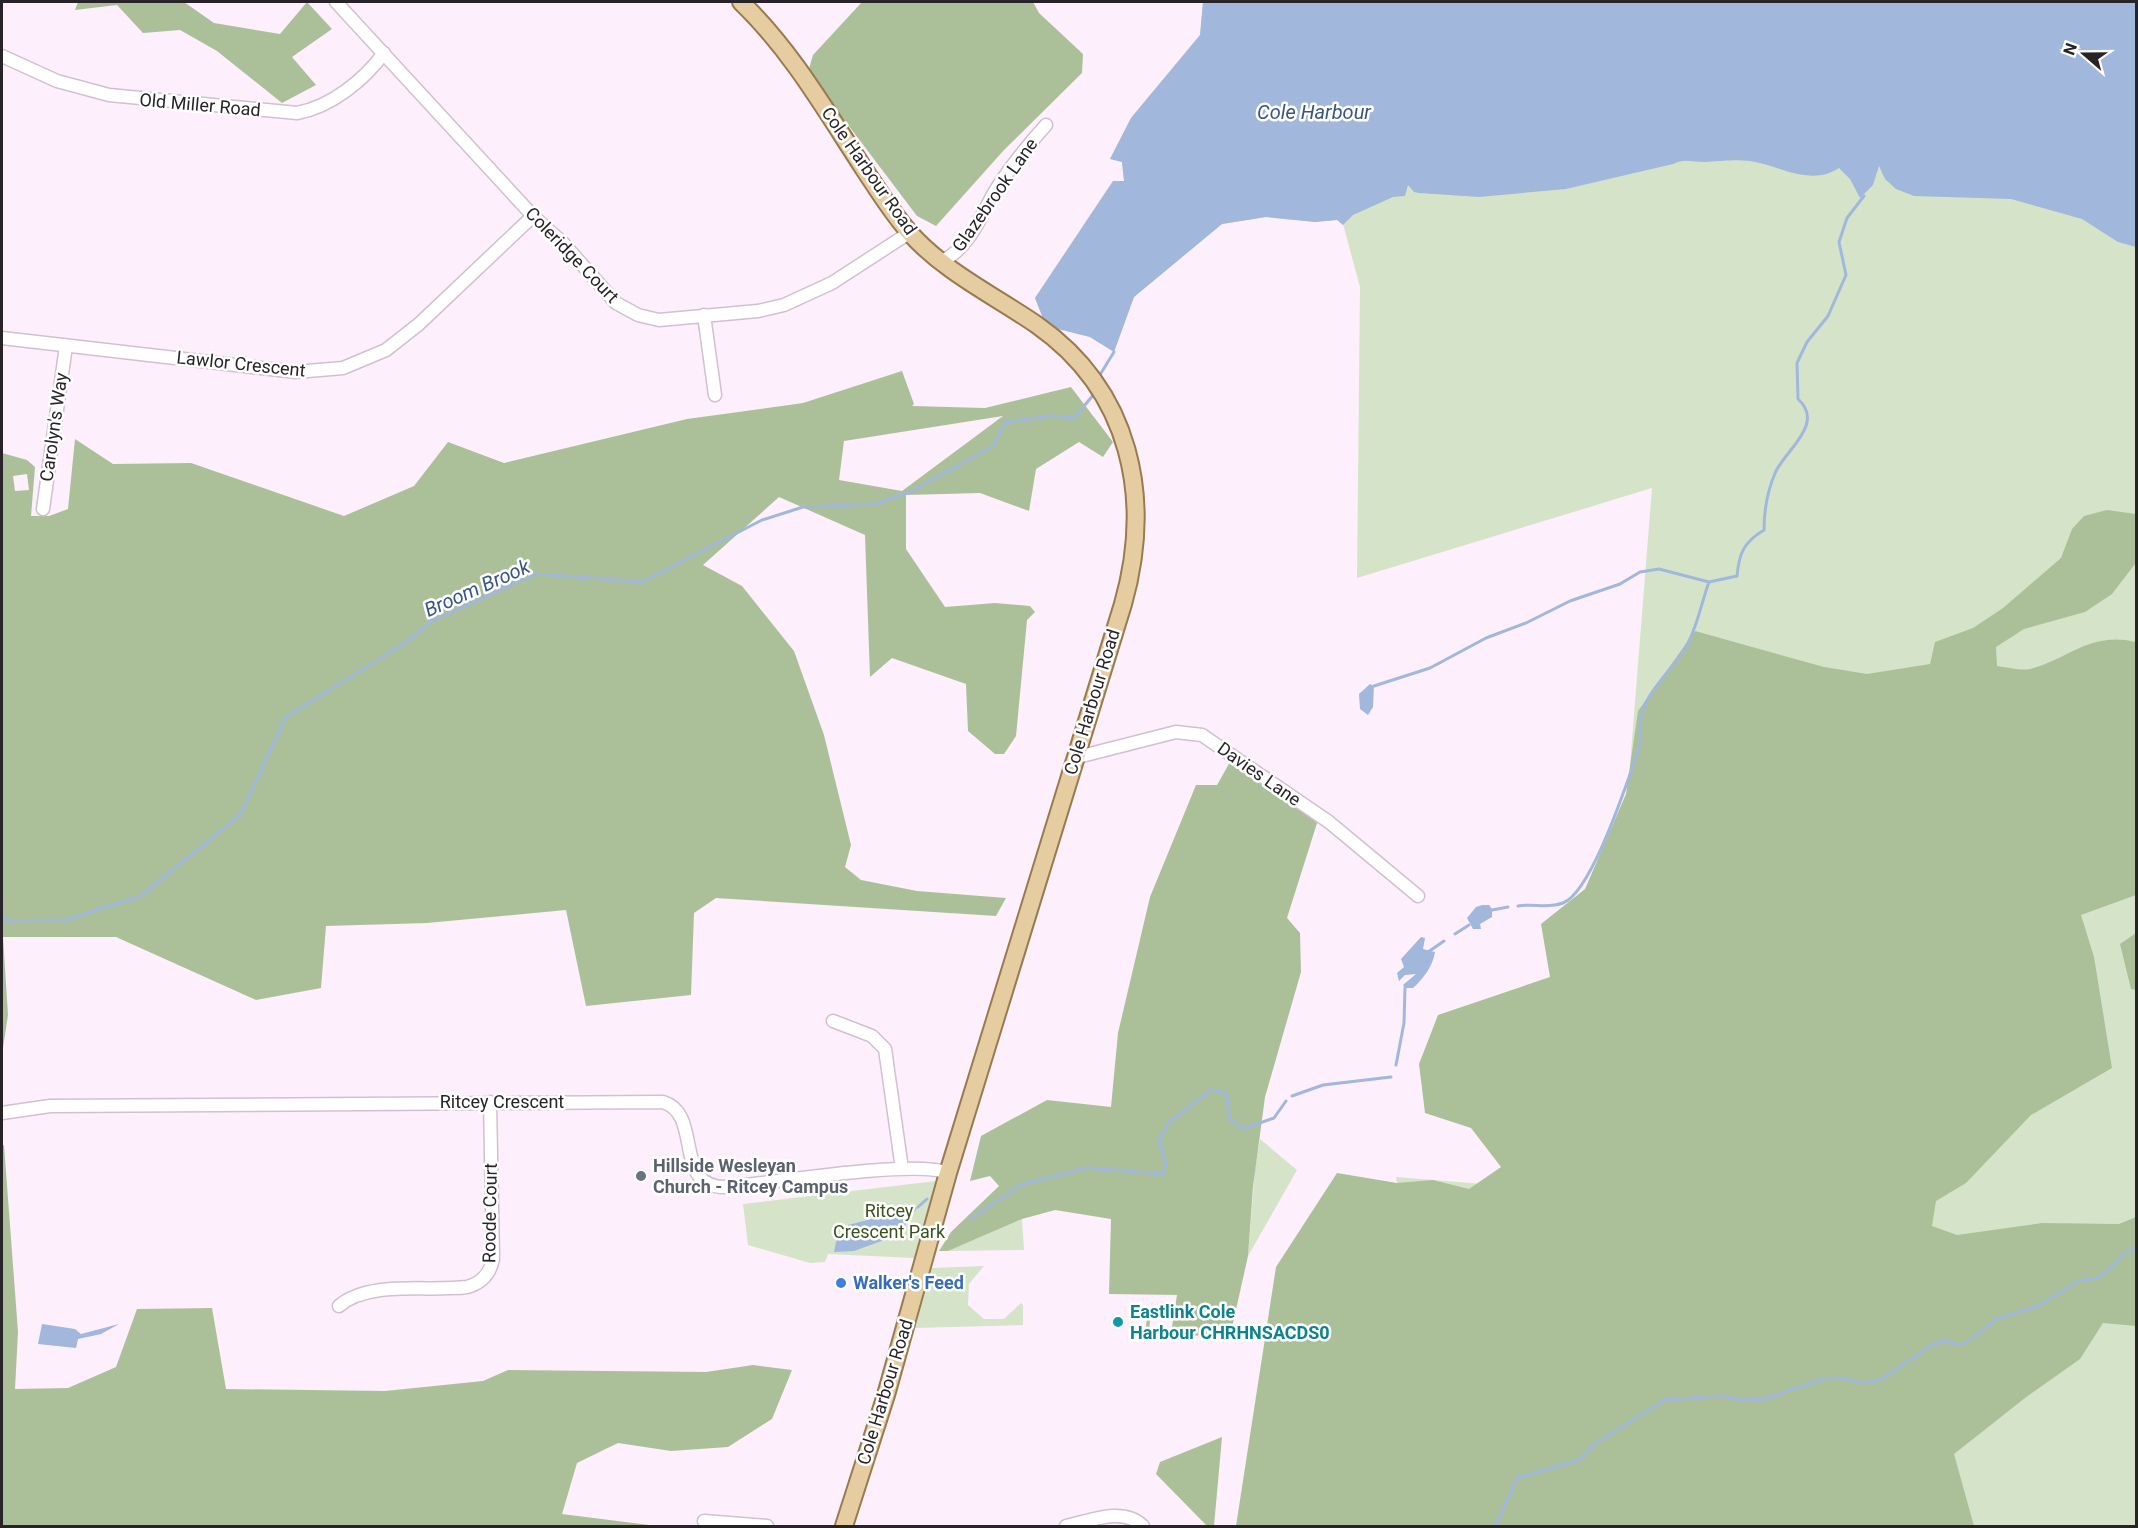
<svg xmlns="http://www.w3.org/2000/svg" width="2138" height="1528" font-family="Roboto,sans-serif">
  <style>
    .green { fill: #d5e4c9 }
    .forest { fill: #abc099; fill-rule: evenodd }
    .water { fill: #a1b7dc }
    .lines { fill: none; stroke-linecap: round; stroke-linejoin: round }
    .stream { stroke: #a1b7dc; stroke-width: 3 }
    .minor-casing { stroke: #cfc2ce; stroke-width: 15 }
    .major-casing { stroke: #987b4e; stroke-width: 20 }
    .minor { stroke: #fff; stroke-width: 12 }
    .major { stroke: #e6cca1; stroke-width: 16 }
    .worship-dot { fill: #6b7280; stroke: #fff; stroke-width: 2 }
    .shop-dot { fill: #3f7fe0; stroke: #fff; stroke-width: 2 }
    .culture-dot { fill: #0f9aa8; stroke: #fff; stroke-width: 2 }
    .labels { text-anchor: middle; stroke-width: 5; stroke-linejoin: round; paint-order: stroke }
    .street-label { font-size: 18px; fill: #282328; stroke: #fff }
    .worship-label { font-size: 18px; font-weight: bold; fill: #5b616d; stroke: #fff; text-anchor: start }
    .park-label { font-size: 18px; fill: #37521a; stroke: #fff }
    .shop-label { font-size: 18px; font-weight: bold; fill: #366cbe; stroke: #fff; text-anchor: start }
    .culture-label { font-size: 18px; font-weight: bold; fill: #0d838f; stroke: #fff; text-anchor: start }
    .water-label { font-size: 20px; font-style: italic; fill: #395486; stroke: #fff }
  </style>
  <rect width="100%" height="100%" fill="#fdeffc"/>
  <path class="green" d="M1203 2H2136V1526H1463L1396 1177 1596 1193 1652 488 1357 578 1360 287 1343 224 1337 220 1315 222 1266 217 1222 224 1134 297 1114 352 1090 337 1046 326 1035 298 1113 181H1124L1122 162 1110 159 1131 118 1200 35Z
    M1260 1139 1297 1170 1248 1256 1255 1170Z
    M936 1181 914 1258 828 1254 825 1262 810 1263 748 1245 743 1204Z
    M1022 1219 1024 1250 948 1251 952 1249Z
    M984 1266 969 1284 968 1305 984 1319H1004L1021 1303 1023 1305V1325L915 1328 932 1268Z"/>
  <path class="forest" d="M78 2H184L214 23 280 34 307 2 332 29 292 57 316 85 282 103 217 51 180 30 143 33 117 5 75 10Z
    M862 2H1033L1039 13 1083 54 1082 73 1004 150 936 226 917 216 808 72 813 55Z
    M902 371 914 404 912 406 985 408 1071 387 1113 442 1103 457 1079 442 1036 469 1029 511 980 493 906 495V549L945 607 995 603 1030 606 1035 612 1027 620 1016 736 1004 754H995L968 731 966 684 892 658 870 677 865 535 779 497 703 565 742 586 794 651 824 735 851 845 845 867 861 880 917 891 1006 898 996 916 716 898 694 913 691 995 586 1006 566 910 427 923 326 926 321 988 256 1000 116 937H3L8 1015 2 1055V453L27 460 35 467 31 516H49L68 509 75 439 113 464 191 463 344 516 414 486 448 442 504 463 687 419 803 403ZM1003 416 902 491 839 480 844 441ZM27 474 29 490 15 491 13 476Z
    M2107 510 2136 514 2135 564 2112 594 2085 612 2024 629 1996 647 1997 666C2007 667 2020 671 2030 669 2069 659 2090 631 2136 642V895L2081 915 2094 957 2112 1068 2031 1115 1966 1183 1936 1201 1932 1226 1957 1235 2042 1223 2119 1224 2136 1217V1326L2103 1323 2080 1359 2025 1398 1954 1454 1974 1526H1236L1276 1267 1337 1173 1397 1183 1433 1180 1469 1189 1501 1167 1471 1128 1425 1113 1419 1064 1438 1015 1550 977 1541 924 1585 889 1626 794 1638 711 1695 631 1824 667 1867 674 1930 664 1935 642 1973 628 2003 608 2061 558 2072 529 2084 516Z
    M1230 762 1318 820 1287 918 1300 933 1301 972 1265 1097 1253 1187 1248 1256 1231 1332 1144 1341 1147 1319 1150 1318 1149 1335 1164 1332 1172 1327 1177 1295 1109 1294 1111 1219 1055 1210 1022 1219 948 1251H939L951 1232 999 1186 990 1176 970 1181 981 1136 1047 1100 1111 1107 1118 1033 1150 897 1196 785H1217Z
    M2136 933V990L2131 989 2120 944Z
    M4 1145 18 1332 15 1389 68 1388 116 1367 137 1309 212 1308 226 1389 385 1391 483 1381 508 1370 706 1372 753 1365 792 1370 772 1419 728 1447 671 1451 618 1443 577 1463 562 1514 657 1526H2V1146Z
    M1222 1437 1214 1526H1207L1156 1474 1160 1462Z"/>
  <path class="water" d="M1203 2H2136V247L2118 242 2082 219 2011 199 1914 196 1896 189 1885 179 1879 166 1873 185 1860 198 1850 179 1839 168C1811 187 1778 165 1750 161 1735 159 1719 161 1704 162 1691 162 1685 158 1673 164L1566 189 1479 197 1419 193 1414 192 1408 185 1405 196 1393 197 1353 215 1343 225 1337 220 1315 222 1266 217 1222 224 1134 297 1114 352 1090 337 1046 326 1035 298 1113 181H1124L1122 162 1110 159 1131 118 1200 35Z
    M1370 684 1374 686 1373 707 1368 715 1360 709 1359 694Z
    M1482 905H1489L1492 909V917L1480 924 1481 929H1473L1467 918 1476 907Z
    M1421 937 1425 938 1423 949 1435 952C1433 966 1423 979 1413 988H1405L1403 985 1416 974 1405 975 1399 981 1397 973 1404 967 1401 959Z
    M918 1207 898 1235 854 1251 834 1252 836 1242 848 1225Z
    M42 1324 75 1329 81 1334 119 1324 101 1334 78 1339 76 1348 38 1344Z"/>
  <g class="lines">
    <path class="stream" d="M1098 378 1114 352
      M1374 686 1430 668 1486 638 1526 623 1570 601 1620 584 1640 572 1659 569 1709 582 1737 576C1739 553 1744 542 1764 530 1764 510 1768 489 1776 471 1787 449 1825 423 1798 399L1797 363 1807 342 1828 316 1846 275 1839 242 1847 218 1864 196
      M1518 906C1534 903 1547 909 1563 903 1593 891 1629 776 1641 743 1633 694 1670 679 1689 641 1698 623 1702 601 1709 582
      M1492 910 1508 907
      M2 913 6 921 66 920 141 896 240 815 286 717 402 645 432 621 536 574 642 582 762 520 803 507 875 504 912 491 993 446 1006 422 1052 416 1074 418 1095 393
      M1455 934 1469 925
      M1428 952 1444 941
      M1396 1065 1404 1023 1405 988
      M1292 1096 1323 1085 1391 1077
      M918 1207 927 1199
      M970 1219 1023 1184 1087 1168 1163 1174 1166 1164 1159 1141 1168 1123 1211 1090 1227 1093 1229 1118 1243 1129 1274 1118 1286 1101
      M1495 1526 1517 1478 1579 1460 1596 1443 1665 1400 1719 1396 1745 1400 1765 1399 1823 1379 1843 1378 1862 1383 1880 1380 1934 1344 1946 1341 1959 1345 1974 1338 1994 1320 2040 1305 2078 1281 2097 1278 2112 1267 2125 1253 2136 1248"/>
    <defs>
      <path id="minor" d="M336 2 533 216 563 243 616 303 638 315 659 320 758 311 784 305 832 283 909 233
        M2 56 57 81 109 95 297 113C331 107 364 80 384 53
        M942 261C971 247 981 214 997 188 1011 166 1028 145 1046 125
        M704 315 715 395
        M2 338 296 372 343 368 386 350 419 324 533 216
        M43 509 66 346
        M1074 758 1176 732 1202 735 1329 822 1418 896
        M833 1021 872 1036 885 1049 902 1169
        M2 1113 50 1106 663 1102C704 1114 671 1190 728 1187 771 1183 916 1159 948 1173
        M339 1306C369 1280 428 1292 467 1287 482 1283 490 1274 493 1259L490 1102
        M704 1521 767 1526
        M1066 1526C1090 1521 1123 1506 1143 1526"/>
      <path id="major" d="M741 2C791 50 826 111 864 169 878 190 892 213 909 232 943 271 995 296 1037 325 1131 391 1153 498 1123 604L948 1173 886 1395 844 1526"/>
    </defs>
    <use href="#minor" class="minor-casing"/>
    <use href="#major" class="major-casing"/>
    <use href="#minor" class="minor"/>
    <use href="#major" class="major"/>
  </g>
  <circle class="worship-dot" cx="641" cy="1176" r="6"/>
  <circle class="shop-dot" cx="841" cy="1283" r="6"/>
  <circle class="culture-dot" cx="1118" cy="1322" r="6"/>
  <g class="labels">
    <g class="street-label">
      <text transform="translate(200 105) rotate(5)" y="6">Old Miller Road</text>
      <text transform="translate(869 171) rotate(55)" y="6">Cole Harbour Road</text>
      <text transform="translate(995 195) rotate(-55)" y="6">Glazebrook Lane</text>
      <text transform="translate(572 255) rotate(46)" y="6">Coleridge Court</text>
      <text transform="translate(241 364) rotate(6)" y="6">Lawlor Crescent</text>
      <text transform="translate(54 427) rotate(-82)" y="6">Carolyn's Way</text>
      <text transform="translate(1092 702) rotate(-73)" y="6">Cole Harbour Road</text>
      <text transform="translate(1259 774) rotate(35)" y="6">Davies Lane</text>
      <text x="502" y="1108">Ritcey Crescent</text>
      <text transform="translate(490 1213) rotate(-89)" y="6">Roode Court</text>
      <text transform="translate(885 1392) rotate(-73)" y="6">Cole Harbour Road</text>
    </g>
    <g class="worship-label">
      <text x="653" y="1172">Hillside Wesleyan<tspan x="653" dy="21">Church - Ritcey Campus</tspan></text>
    </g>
    <g class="park-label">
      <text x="889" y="1217">Ritcey<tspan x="889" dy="21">Crescent Park</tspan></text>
    </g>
    <g class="shop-label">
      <text x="853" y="1289">Walker's Feed</text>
    </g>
    <g class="culture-label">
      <text x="1130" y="1318">Eastlink Cole<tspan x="1130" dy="21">Harbour CHRHNSACDS0</tspan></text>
    </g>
    <g class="water-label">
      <text x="1314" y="119">Cole Harbour</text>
      <text transform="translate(477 588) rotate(-24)" y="7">Broom Brook</text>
    </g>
  </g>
  <rect width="2138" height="1528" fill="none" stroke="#282328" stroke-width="6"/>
  <g transform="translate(2084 54) rotate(290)" stroke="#ffffff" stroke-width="4.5" paint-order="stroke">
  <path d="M0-4.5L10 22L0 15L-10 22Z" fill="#282328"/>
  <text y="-9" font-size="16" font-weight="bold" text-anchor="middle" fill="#282328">N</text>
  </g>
</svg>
